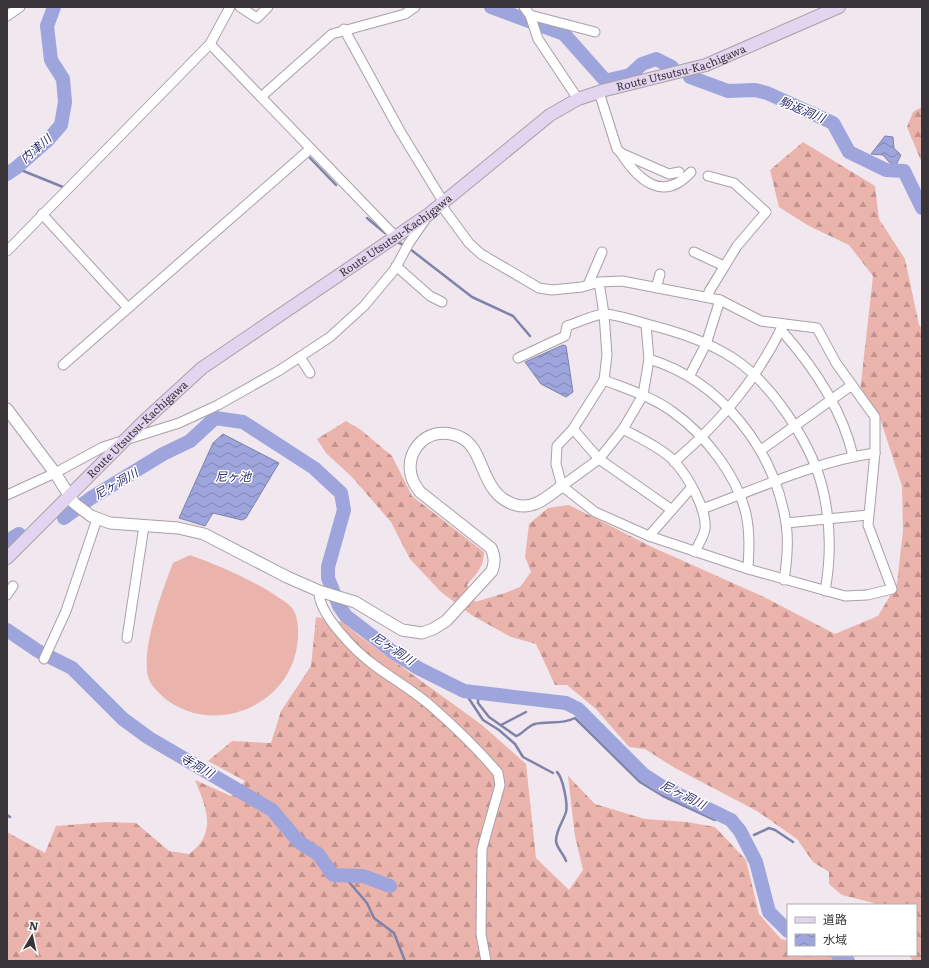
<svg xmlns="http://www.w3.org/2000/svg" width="929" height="968" font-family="Literata,'Noto Sans JP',serif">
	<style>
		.forest { fill: url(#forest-firs) }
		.garden { fill: #eab3ac }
		.water { fill: url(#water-waves); stroke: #7f82aa }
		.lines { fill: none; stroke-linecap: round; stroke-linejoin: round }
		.stream { stroke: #7f82aa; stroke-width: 2.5 }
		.river { stroke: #9ea4dc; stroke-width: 14 }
		.minor-casing { stroke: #a9a0a7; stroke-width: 11 }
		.tertiary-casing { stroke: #a9a0a7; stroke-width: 13 }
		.secondary-casing { stroke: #a9a0a7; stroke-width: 14 }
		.minor { stroke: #fff; stroke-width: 9 }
		.tertiary { stroke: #fff; stroke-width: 11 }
		.secondary { stroke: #e3d5f0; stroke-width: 12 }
		.labels { text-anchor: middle; stroke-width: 3; stroke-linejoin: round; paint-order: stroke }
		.street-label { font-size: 11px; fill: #383437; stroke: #fff }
		.water-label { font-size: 12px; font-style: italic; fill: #2e2d6f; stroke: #fff }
	</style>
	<defs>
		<pattern id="forest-firs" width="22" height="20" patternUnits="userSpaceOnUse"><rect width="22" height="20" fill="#eab3ac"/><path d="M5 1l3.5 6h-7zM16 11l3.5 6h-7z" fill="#bf928d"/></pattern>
		<pattern id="water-waves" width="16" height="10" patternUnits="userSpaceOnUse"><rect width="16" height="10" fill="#9ea4dc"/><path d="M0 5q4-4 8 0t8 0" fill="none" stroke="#8286b3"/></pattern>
	</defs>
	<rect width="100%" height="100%" fill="#f1e7ee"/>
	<g class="forest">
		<path d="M922,107V163L907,127L913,112Z"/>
		<path d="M803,142L875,186L879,219L905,259L919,325L922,329V961H913L909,955H916V905H875L874,903L842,895L829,884V872L813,862L797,839L757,811L675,768L645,749L629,747L596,709L567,685H555L536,644L511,637L473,616L441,592L410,559L391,522L352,477L326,453L317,439L346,421L361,430L392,456L412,496L484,552C484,567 476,574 467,585L475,602L502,594L520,587L531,572L525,557L529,524L548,508L569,505L652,547L764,597L835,634L878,616L897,584L903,531L902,486L879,415L860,392L873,276L849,245L809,226L779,207L770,170Z"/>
		<path d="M316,617L343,622L358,635L482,725L526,764L536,858L569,890L583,870L575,836L568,776L595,804L645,819L687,822L715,827L746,860L759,914L781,939L788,941V955H831L837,961H7V832L45,853L56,826L107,822L136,823L169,851L189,854C218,833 206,807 195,780L231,796L245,781L208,761L232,741L271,743L281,711L311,666Z"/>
	</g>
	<path class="garden" d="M190,555C220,566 248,578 275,595C280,599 287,602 292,608C299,617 299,634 297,646C288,708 210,738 162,696C154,688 148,682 147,671C144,641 162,591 173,563Z"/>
	<g class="water">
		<path d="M885,136L893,137L894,148L901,155L896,165L889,162L883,155L871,154Z"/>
		<path d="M563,345L566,346L573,392L566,397L541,384L525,362Z"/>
		<path d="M223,434L279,463L246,518L242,520L213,513L205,526L179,518L213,443Z"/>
	</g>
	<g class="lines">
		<g class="stream">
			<path d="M310,158L336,185"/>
			<path d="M16,168L63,187"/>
			<path d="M367,218L385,233"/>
			<path d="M399,243L404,245"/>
			<path d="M410,249L472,297L513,316L530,336"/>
			<path d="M464,691L483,720L499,730L515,744L523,757L553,773"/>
			<path d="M478,694V703L489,717L516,736C523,734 527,726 535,724C549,721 561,725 575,718L640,782L663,796L715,820"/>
			<path d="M501,725L526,712"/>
			<path d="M557,772C563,778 568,804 566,812C563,822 556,830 556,841C557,849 564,854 566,861"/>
			<path d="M7,815L10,817"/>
			<path d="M754,835L769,828L775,830L793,842"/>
			<path d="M343,875L367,903L374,918L394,933L405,961"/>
		</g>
		<g class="river">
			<path d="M491,7L564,34L604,79L609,80L630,75L642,64L656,59L672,67"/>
			<path d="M690,77L728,91L755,90L767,93L833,123L849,152L886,170L904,171L922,208"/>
			<path d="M7,174L16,168L48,140L61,125L65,102L63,79L51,60L47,26L54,7"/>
			<path d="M64,518L91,498L163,454L190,441L215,418L243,422L314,468L341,493L344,510L328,567V578L339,606L346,616L393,652L418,668L464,691L566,703L578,709L644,775L661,786L731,820L740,831L756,862L769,912L788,931"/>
			<path d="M7,541L19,534"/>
			<path d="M7,630L38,651L72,668L123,719L149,738L272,810L299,842L318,854L333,875L363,876L390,886"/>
			<path d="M838,955L848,961"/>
		</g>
		<g class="minor-casing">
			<g id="minor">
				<path d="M240,7L257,18L268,7"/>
				<path d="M524,7L530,15L538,39L578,99"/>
				<path d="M530,15L595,32"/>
				<path d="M7,16L20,7"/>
				<path d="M344,29L400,131L444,203"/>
				<path d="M210,44L395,236"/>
				<path d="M599,92L617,149L621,153L669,174L679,172"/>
				<path d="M261,97L332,34L405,14L415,7"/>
				<path d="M621,153C638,180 663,203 691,172"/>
				<path d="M441,205L469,243L481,254L539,288L552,290L582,287L599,282L622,281L720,300L761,321L817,328L836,363L875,417V453L868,525L892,589L867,595L845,596L748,569L649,536L595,512L562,486L556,464L557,446L573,429L604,380L607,355L604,314L599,282"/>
				<path d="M42,214L128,308"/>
				<path d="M7,251L210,44L230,7"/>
				<path d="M694,252L724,266"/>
				<path d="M396,266L430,296L442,302"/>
				<path d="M588,285L602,252"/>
				<path d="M656,288L660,274"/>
				<path d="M707,297L710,290L737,246L766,212L734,183L708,176"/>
				<path d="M781,330C813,366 842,408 853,456"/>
				<path d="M300,357L310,373"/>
				<path d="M518,358L565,336L567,326C577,323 595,314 605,314C616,314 645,324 658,327C684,334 710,343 733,358C773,384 815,448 824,495C831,527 831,558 825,591"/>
				<path d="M649,359C721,381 774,449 786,523C789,542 787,561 784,580"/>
				<path d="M63,365L310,149"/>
				<path d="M690,375L706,344L720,300"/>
				<path d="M604,380C627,389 653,397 673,412C705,435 737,475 746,514C750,532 749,551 748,569"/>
				<path d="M573,429L599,459L672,510"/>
				<path d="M623,429C639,438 662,448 675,462C688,477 707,509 705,529C704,536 698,545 695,552"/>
				<path d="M761,450L852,385"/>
				<path d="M674,462C721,421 756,381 783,325"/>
				<path d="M562,486L599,459L623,429L643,395L649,359L646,325"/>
				<path d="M7,495L55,473L103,447L179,423L218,405L280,370L330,337L364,306L395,269L409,243L427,217"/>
				<path d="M702,509C757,489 817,461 875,453"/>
				<path d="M786,523L868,515"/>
				<path d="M649,536L692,487"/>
				<path d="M319,591C318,614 356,652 374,665C393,679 414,691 431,706C455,727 478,749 498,773L500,785L482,849L481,934L486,961"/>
				<path d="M7,595L13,586"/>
				<path d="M127,638L144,526"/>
				<path d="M44,659L66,611L97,519"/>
			</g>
		</g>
		<g class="tertiary-casing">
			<path id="tertiary" d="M7,409L55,473L74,503L91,516L110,523L178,528L204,534L287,577L319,591L355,602L402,630L422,633L433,629L446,621L492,571C495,562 495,557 491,548L420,492C393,460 426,419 462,438C486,451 480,495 516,505C534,510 548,496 562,486"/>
		</g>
		<g class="secondary-casing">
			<g id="secondary">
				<path id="s1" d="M7,558L142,423L202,368L429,214L550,115L578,99L605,90L706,65L839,7"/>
			</g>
		</g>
		<use href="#minor" class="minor"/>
		<use href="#tertiary" class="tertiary"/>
		<use href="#secondary" class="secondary"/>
	</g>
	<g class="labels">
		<g class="street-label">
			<text dy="4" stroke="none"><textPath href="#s1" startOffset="843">Route Utsutsu-Kachigawa</textPath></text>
			<text dy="4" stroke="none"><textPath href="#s1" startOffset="507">Route Utsutsu-Kachigawa</textPath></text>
			<text dy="4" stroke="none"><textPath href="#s1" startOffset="183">Route Utsutsu-Kachigawa</textPath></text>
		</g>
		<g class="water-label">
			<text transform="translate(802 110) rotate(23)" y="4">駒返洞川</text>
			<text transform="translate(36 149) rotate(-41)" y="4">内津川</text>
			<text x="233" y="481">尼ヶ池</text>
			<text transform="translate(116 484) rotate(-30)" y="4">尼ヶ洞川</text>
			<text transform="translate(393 649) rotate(34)" y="4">尼ヶ洞川</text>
			<text transform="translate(197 766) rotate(30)" y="4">寺洞川</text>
			<text transform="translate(683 795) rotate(27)" y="4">尼ヶ洞川</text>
		</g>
	</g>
	<rect width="929" height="968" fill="none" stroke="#383437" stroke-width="16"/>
	<rect x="787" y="904" width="130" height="52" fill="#ffffff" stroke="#afaeaf"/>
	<rect x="795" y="917" width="20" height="6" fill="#e3d5f0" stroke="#afaeaf"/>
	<text x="823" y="924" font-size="12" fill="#383437">道路</text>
	<rect x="795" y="934" width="20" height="12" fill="url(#water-waves)" stroke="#afaeaf"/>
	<text x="823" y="944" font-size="12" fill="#383437">水域</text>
	<g transform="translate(32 936) rotate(9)" stroke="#ffffff" stroke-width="3" paint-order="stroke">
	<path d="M0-3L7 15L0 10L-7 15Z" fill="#383437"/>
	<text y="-6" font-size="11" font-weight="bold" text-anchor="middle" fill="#383437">N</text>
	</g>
</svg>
